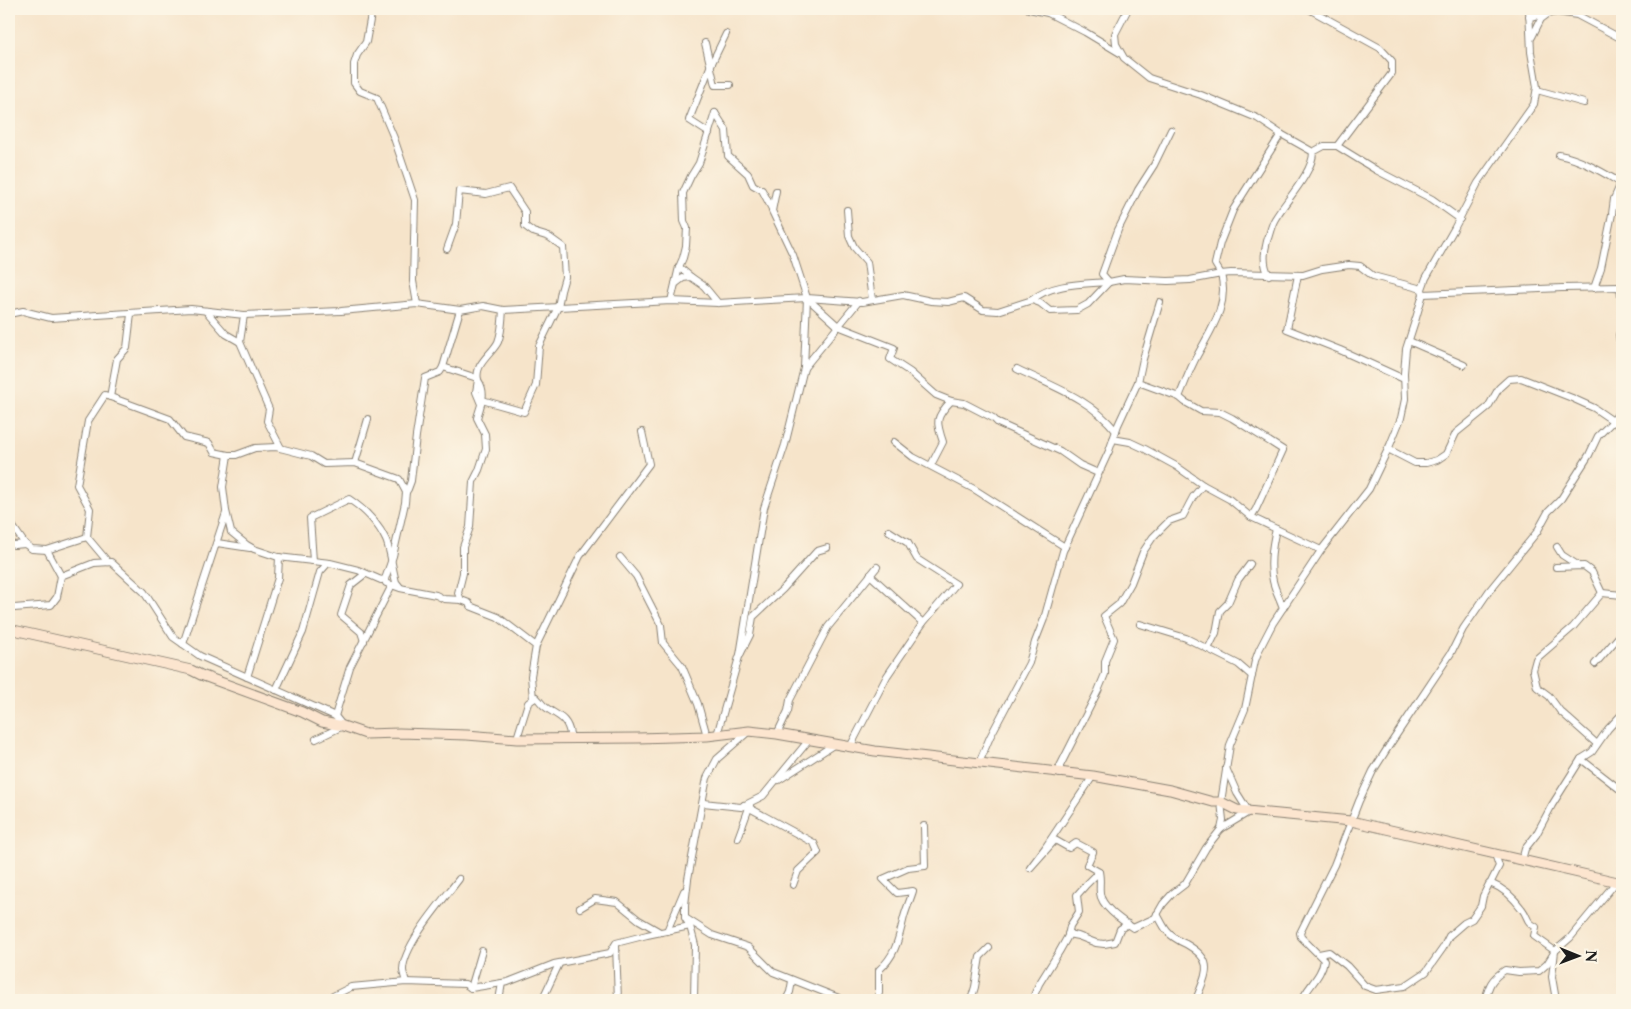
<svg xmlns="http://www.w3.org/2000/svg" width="1631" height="1009" font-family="'Libre Caslon Text',serif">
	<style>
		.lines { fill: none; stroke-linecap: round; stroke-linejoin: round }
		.street-casing { stroke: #898073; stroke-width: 8 }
		.secondary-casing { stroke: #898073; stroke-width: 11 }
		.street { stroke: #fff; stroke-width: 6 }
		.secondary { stroke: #fce5cf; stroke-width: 9 }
	</style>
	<rect width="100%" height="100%" fill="#fcf5e5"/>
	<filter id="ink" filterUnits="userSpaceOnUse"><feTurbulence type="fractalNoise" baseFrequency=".02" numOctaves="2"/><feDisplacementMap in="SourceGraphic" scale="10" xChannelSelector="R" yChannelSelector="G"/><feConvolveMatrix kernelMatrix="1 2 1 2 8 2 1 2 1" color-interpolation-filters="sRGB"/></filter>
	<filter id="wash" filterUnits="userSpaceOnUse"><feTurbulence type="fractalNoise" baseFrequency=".0096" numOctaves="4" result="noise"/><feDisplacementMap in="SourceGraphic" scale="20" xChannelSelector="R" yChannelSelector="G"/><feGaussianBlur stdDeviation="1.12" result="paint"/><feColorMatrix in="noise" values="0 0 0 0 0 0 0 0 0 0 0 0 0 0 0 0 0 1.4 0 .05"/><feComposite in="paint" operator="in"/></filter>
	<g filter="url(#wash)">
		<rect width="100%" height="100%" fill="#f6e4ca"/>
	</g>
	<g filter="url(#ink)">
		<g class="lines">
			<g class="street-casing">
				<g id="street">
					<path d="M372,9L366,42L357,55L354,64V83L360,91L377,98L394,138L415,200L413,281L417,304"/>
					<path d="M1029,9L1048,13"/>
					<path d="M1049,9L1048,13L1085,32L1120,53"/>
					<path d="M1128,9L1115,34L1116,44L1124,58L1149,78L1201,95L1257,118L1281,134L1313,152L1324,146H1337"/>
					<path d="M1309,9L1380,48L1392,61V73L1337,146L1376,170L1432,199L1460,219"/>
					<path d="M1529,17L1557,12L1577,15L1622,39"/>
					<path d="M1532,37L1541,19L1549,13"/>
					<path d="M705,43L715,85H730"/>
					<path d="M1537,90L1584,103"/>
					<path d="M715,113L726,130L728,156L748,174L753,185L762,190L772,209"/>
					<path d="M709,133L689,120L710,67L726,34"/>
					<path d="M1281,134L1233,210L1220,243L1215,264L1221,274L1231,273L1303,275L1322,269L1349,265L1360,266L1373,276L1422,289"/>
					<path d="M1559,155C1581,159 1602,172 1621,183L1622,180"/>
					<path d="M776,191L772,211L793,255L807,298L862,302L903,295L931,301L948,302L964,298L983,310L998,311L1032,300L1040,303L1050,311L1077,310L1088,304L1109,282L1124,279L1168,281L1190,280L1221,274C1229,305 1212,328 1198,354C1190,368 1185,383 1179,397L1138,382L1143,359L1160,302"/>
					<path d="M847,210L849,236L854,247L867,262L872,300"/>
					<path d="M447,249L456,224L459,191L486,194L509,188L525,212V226L533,232L549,237L563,247L565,277L561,291L558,307L539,346L536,385L524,412L482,400"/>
					<path d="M679,267L683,258L686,246L687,228L684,221L683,193L691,176L699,163L715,113"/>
					<path d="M1269,275C1263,265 1264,252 1267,241C1270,234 1271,225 1275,219C1286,200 1313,173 1313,152"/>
					<path d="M1298,275L1287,329L1340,350L1404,379"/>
					<path d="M1109,282L1102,274L1118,230L1138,190L1154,165L1171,130"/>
					<path d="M675,284L679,267L691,277"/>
					<path d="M1620,287L1622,307"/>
					<path d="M1594,288L1601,268L1612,214L1614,199L1621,183"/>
					<path d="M1423,294L1562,288L1622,287"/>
					<path d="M1032,300C1051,283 1085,284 1109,282"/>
					<path d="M671,301L675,284L683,278L691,277L704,286L718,303"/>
					<path d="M460,310L443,367L477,378"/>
					<path d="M206,311L226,334L240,342"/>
					<path d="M9,314L23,311L51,318L191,309L244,315L341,311L417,304L460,310L483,306L503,310L671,301L718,303L807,298L838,326L894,348L890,359L910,372L936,395L951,401L964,403L993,418L998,423L1060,451L1080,465L1098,473"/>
					<path d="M244,315L240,342L269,409L267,421L281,448"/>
					<path d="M1622,327L1619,335L1622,356"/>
					<path d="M1409,341L1464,365"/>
					<path d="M804,368L807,298"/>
					<path d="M1017,369C1054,387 1089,398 1116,431"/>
					<path d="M478,380C474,364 492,354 498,342C502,332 502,321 503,310"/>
					<path d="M110,397L117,359L127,348L131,314"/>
					<path d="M481,404L476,392L478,380C487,394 481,403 477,418L485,434L486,449L479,470L473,482L470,527L463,547V573L458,593L461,600L469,603L470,606L498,617L536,646L531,676L533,699"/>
					<path d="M1113,439L1130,442L1145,449L1176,466L1203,485"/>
					<path d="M894,442L913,457L974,489L1065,547"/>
					<path d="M1388,449L1415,463H1426L1437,460L1446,454L1456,433L1488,407L1499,388L1509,379L1521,378L1572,398L1594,408L1613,421L1622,408"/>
					<path d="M355,463L368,419"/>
					<path d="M931,465L943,442C936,421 935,418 951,401"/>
					<path d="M406,492L408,489L411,481L416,436L425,378L440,372L443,367"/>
					<path d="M1251,517L1321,550"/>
					<path d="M9,521L25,544L32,549L47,550"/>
					<path d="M1276,529C1272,546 1269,564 1273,581C1275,590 1280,599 1283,608"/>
					<path d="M9,543L14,545L25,544"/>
					<path d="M217,543L250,548"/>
					<path d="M1557,547L1562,555L1576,564"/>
					<path d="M620,557L636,576L661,625L663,643L682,666L698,704L707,736"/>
					<path d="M313,561L310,518L349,499C364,509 378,523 386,540C390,549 393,571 396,582L400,587"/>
					<path d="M108,562L87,537L90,509L77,485L88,421L105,395L170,419L184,437L209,443L214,452L228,455"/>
					<path d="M1556,567L1584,566L1592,572L1602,593"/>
					<path d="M870,575L923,623"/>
					<path d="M61,576L47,550L87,537"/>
					<path d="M385,579L381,580L358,570L330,563L278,557L254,549L247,545L231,532L226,511L223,487L228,455H236L255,448L276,447L311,456L324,464L355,463L399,479L406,492L405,503L393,556L385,579L386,583L400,588L436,595L444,599L461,600"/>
					<path d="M9,606L14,608L51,605L57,597L61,576L94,563L111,562L144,592L173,637L200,656L335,716L343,726L316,739"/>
					<path d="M1140,624L1186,638L1238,664L1252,676"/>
					<path d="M364,641L361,632L341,615L351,585L365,574"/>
					<path d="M183,644L226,513"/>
					<path d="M536,646L580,556L649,464L642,432"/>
					<path d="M1208,649L1216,633L1220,611L1228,603L1238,580L1250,564"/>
					<path d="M740,655L764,508L785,445L804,368L859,301"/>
					<path d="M1595,664L1622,633"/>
					<path d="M247,677L278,578L279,557"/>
					<path d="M276,690L303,632L320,572L328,563"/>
					<path d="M335,716L350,667L392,585"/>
					<path d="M777,734L788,711L790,700L828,627L877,567"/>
					<path d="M518,735L528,703L536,697C539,700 541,703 544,706C556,716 567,716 570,734"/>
					<path d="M717,735L739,657L750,635L753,617L783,589L817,551L827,548"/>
					<path d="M1597,744L1560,711L1549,696L1537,687L1533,670L1536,659L1573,627L1602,593L1622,595"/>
					<path d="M850,747L887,676L923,623L956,584L917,559L908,543L889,531"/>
					<path d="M1581,759L1622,791"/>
					<path d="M979,763L990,737L1029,663L1035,642L1044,619L1063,551L1109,451L1118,425L1138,382"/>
					<path d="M1060,774V766L1098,691L1105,674V661L1114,639L1104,616L1119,604L1131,583L1143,552L1153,537L1169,521L1183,516L1193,497L1203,485L1229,499L1251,517L1256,509L1283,450L1232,418L1220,412L1201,411L1185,402L1179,397"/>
					<path d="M1093,776L1045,848L1030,868L1055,840L1069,848L1076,843L1093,852L1087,865L1099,872C1101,880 1099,886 1100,893C1101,907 1123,921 1133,928L1155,918L1163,904L1172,894L1185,884L1206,848L1221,829L1249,812L1237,793L1226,768"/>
					<path d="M779,780L835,744"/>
					<path d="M703,803L741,807L763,796L809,740"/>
					<path d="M744,805L814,843L818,852L798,871L793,885"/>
					<path d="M1221,829L1223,820L1221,802L1230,745L1245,709L1255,661L1259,650L1273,623L1322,549L1369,489L1390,445L1401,418L1405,399L1404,373L1406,349L1416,318L1423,294L1422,289L1426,278L1454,229L1478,183L1534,104L1537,87L1531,52L1529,9"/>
					<path d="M738,838L750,805"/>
					<path d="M1495,854L1499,866L1491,882L1492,884C1505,889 1514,898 1522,909C1529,918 1525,921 1536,927L1534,936L1555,951L1552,977L1556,1000"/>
					<path d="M1522,860L1525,849L1536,835L1552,805L1581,759L1592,752L1608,729L1622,714"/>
					<path d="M580,908L595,899L617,902L639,920L660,932"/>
					<path d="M1157,914C1160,919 1163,926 1167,931C1172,937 1179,941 1186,944C1216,961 1206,973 1196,1000"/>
					<path d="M687,919L712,935L748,947L773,972L844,1000"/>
					<path d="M667,931L684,891"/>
					<path d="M1068,934L1078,936L1096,943L1104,944L1115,942L1120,929L1128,924"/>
					<path d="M616,945L618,1000"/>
					<path d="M1319,954L1329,952L1347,966L1365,986L1376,990L1405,986L1426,972L1443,948L1449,936L1464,923L1472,919L1481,906L1483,896L1489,884H1492"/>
					<path d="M406,982C405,978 403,973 403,970C403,945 444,899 459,879"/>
					<path d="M471,988L482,951"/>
					<path d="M325,1000L351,987L406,982L465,984L471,988L508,982L554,964L610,953L616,943L647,935L690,926"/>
					<path d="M499,1000L502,983"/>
					<path d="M542,1000L559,964"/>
					<path d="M694,1000L695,945L690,926L685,918V905L688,879L704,793L707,778L717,759L748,732"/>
					<path d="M786,1000L790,992L792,981"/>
					<path d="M876,1000L879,993V970C895,956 898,941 903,921C905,911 910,901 913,891L897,893L883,879L908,868L925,866L924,826"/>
					<path d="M971,1000L975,987L980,957L989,948"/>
					<path d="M1032,1000L1039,984L1059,952L1068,936L1070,926L1079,912L1077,895L1085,886L1099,872"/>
					<path d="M1302,1000C1308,986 1322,976 1324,960L1301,937L1300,933L1334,865L1359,801L1373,771L1387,749L1451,653L1463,629L1489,591L1537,532L1548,512L1561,499L1589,455L1598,436L1613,421L1622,429"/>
					<path d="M1485,1000C1489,985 1491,979 1505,970L1519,972L1539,971L1547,964L1555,951L1570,938L1617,881"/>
				</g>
			</g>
			<g class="secondary-casing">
				<path id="secondary" d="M9,629L191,670L201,675L302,712L322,722L343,726L366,734L399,733L467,735L517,739L638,738L707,736L749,731L777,734L875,751L1093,776L1170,790L1213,802H1221L1237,810L1351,821L1622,883"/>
			</g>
			<use href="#street" class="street"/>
			<use href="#secondary" class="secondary"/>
		</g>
	</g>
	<rect width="1631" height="1009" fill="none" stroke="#fcf5e5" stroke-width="30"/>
	<g transform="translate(1578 956) rotate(91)" stroke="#fcf5e5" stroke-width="4" paint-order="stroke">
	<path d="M0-4L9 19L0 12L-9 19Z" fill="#1c1c1c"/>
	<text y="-8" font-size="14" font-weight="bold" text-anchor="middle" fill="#1c1c1c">N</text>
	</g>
</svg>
